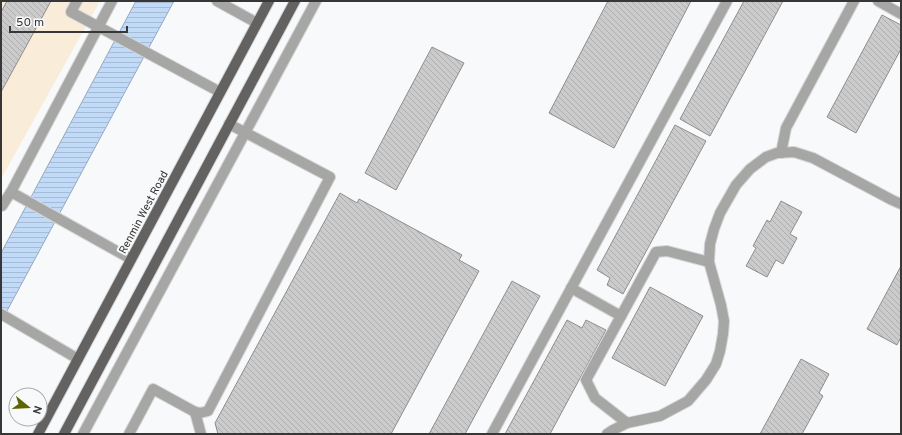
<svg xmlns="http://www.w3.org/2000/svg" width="902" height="435" font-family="Overpass,sans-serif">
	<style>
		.commercial { fill: #f9edd9 }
		.water { fill: url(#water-rules); stroke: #97a9be }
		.building { fill: url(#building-back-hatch); stroke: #8f8e8f }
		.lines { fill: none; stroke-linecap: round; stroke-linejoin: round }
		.minor-casing { stroke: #d5d6d7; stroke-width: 12 }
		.major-casing { stroke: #d5d6d7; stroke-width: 12 }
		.minor { stroke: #a6a6a5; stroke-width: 10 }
		.major { stroke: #636261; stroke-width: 10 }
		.labels { text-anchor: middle; stroke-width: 4; stroke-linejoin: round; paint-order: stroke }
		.street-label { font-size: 11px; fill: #373737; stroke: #f8f9fa }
	</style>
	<defs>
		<pattern id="water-rules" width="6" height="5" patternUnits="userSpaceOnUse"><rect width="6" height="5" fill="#c0daf8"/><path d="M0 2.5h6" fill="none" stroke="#a6bcd5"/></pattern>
		<pattern id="building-back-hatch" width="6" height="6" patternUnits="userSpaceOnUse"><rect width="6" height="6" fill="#cccbcc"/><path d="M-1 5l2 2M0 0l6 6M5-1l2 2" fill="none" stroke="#b0afb0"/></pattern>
	</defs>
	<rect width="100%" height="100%" fill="#f8f9fa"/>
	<path class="commercial" d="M1,1H100L1,179Z"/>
	<path class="water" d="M136,1H174L1,322V253Z"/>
	<g class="building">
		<path d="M7,1H51L1,92V12Z"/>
		<path d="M608,1H691L614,148L549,113Z"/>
		<path d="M744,1H783L710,136L680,119Z"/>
		<path d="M882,15L901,25V49L856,133L827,117Z"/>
		<path d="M432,47L464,63L396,190L365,173Z"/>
		<path d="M675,125L706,141L623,294L607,285L610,278L597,270Z"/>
		<path d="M340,193L357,203L359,199L462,255L459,260L479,271L391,434H218L215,423Z"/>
		<path d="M781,201L802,212L790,234L797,238L783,264L776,260L767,277L746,266L756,248L753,246L767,220L770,222Z"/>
		<path d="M901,266V337L897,345L867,329Z"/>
		<path d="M512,281L540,296L465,434H429Z"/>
		<path d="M650,287L703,316L665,386L612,358Z"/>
		<path d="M567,320L582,328L586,320L606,330L550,434H505Z"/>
		<path d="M801,359L829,374L819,393L823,396L802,434H760Z"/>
	</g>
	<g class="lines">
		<g class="minor-casing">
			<g id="minor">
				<path d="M77,1L71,12L220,92"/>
				<path d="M217,1L257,23"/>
				<path d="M878,1L901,14"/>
				<path d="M781,153L786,128L854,1"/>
				<path d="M11,192L131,259"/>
				<path d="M1,206H2L11,192L112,1"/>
				<path d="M571,288L621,316"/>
				<path d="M1,314L78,359"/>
				<path d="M195,412L201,434"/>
				<path d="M627,423L595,398L586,380L656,252L667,251L709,262"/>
				<path d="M83,434L316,1"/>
				<path d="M129,434L153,389L195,412L200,413L208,411L330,177L229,124"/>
				<path d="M492,434L727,1"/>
				<path d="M607,434L613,430L627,423L660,416L688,401L706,380L716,364L720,351L723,334L724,321L721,305L709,262L710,244L714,229L720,213L736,185L750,169L766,157L777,153L794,152L813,158L892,200L901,204"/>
			</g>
		</g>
		<g class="major-casing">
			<g id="major">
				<path d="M38,434L269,1"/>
				<path d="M64,434L295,1"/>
			</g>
		</g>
		<use href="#minor" class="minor"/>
		<use href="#major" class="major"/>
	</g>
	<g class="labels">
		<g class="street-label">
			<text transform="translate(143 212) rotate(-62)" y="4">Renmin West Road</text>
		</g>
	</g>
	<rect width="902" height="435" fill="none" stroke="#373737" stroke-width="4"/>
	<g transform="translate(28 407) rotate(108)"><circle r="19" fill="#f8f9fa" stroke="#ababac"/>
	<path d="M0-3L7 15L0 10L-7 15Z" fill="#5d6402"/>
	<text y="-6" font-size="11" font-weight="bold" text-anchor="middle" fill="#373737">N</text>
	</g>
	<path d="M10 26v6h117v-6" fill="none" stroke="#373737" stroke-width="2"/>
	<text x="16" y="26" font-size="12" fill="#373737" stroke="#f8f9fa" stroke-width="3" paint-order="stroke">50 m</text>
</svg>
